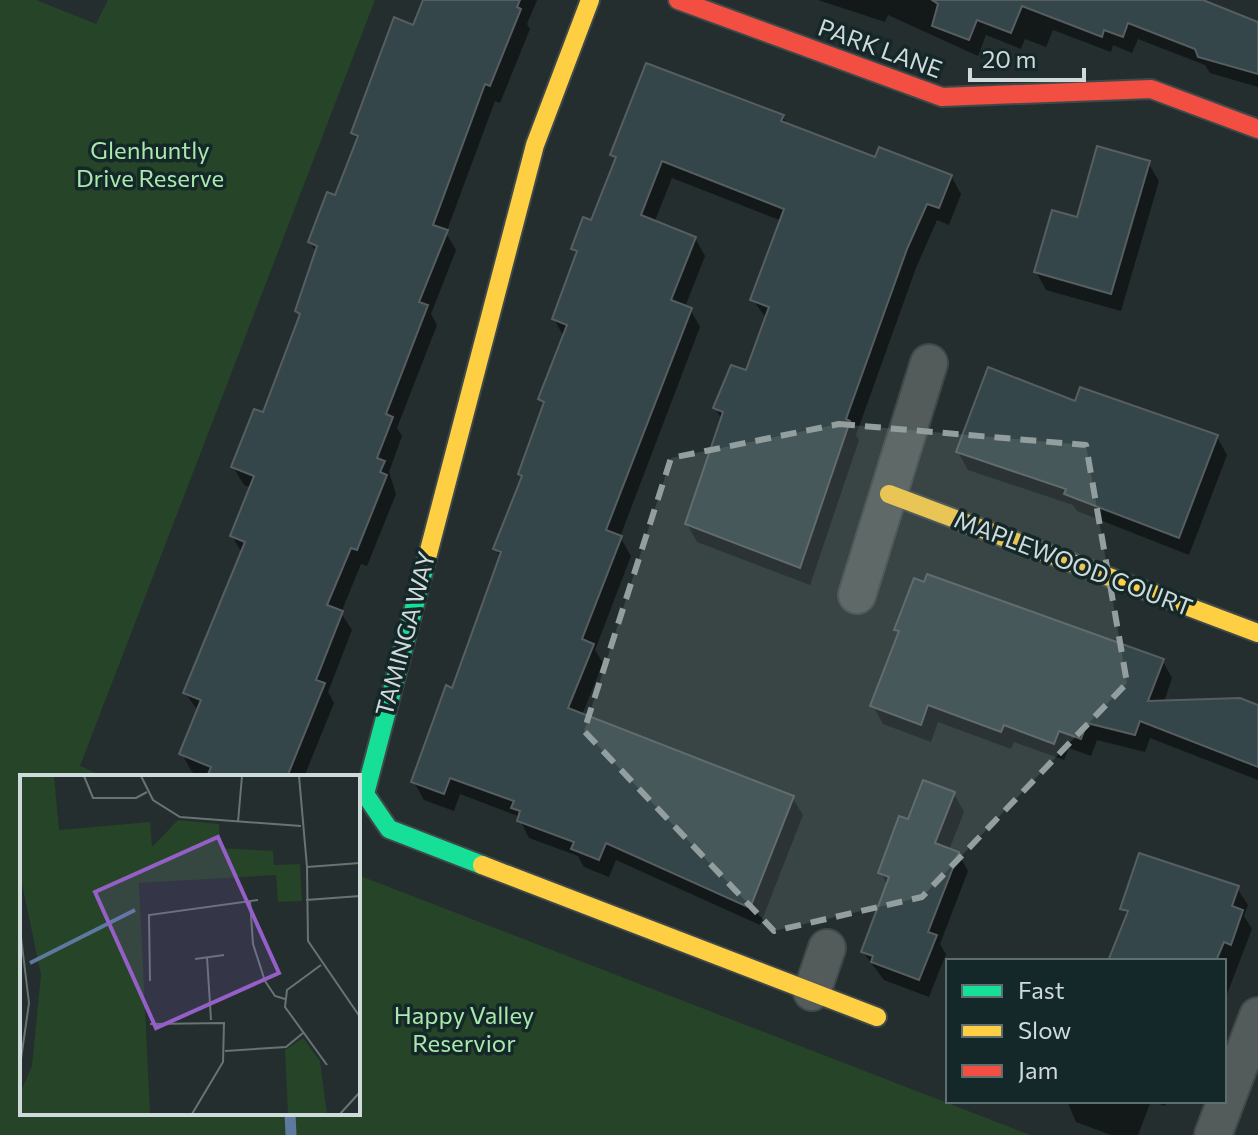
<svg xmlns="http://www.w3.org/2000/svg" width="1258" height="1135" font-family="Commissioner,sans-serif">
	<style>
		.green { fill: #254428 }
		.shadow { fill: #0007 }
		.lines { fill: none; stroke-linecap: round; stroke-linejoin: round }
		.stream { stroke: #5e799f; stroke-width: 11 }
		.building { fill: #35464a; stroke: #575e61; stroke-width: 2 }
		.street-casing { stroke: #40494a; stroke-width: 40 }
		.fast-casing { stroke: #40494a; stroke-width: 22 }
		.slow-casing { stroke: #40494a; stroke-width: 22 }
		.jam-casing { stroke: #40494a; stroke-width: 22 }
		.street { stroke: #535c5a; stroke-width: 36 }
		.fast { stroke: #16e098; stroke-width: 18 }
		.slow { stroke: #ffcf43; stroke-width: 18 }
		.jam { stroke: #f24e42; stroke-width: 18 }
		.marked { fill: #939e9f; fill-opacity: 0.2; stroke: #939e9f; stroke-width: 6; stroke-dasharray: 16 10; stroke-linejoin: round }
		.labels { text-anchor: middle; stroke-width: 7; stroke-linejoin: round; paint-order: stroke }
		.street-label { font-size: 24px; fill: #cfdadb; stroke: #152829 }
		.park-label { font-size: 24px; fill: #abe8ac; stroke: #152829 }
		.inset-river { fill: none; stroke: #5e799f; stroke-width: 4 }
		.inset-road { fill: none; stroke: #687374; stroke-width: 2 }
		.view { fill: #9460c7; fill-opacity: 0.15; stroke: #9460c7; stroke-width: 4 }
		.inset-edge { fill: none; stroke: #cfdadb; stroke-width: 4 }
	</style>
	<rect width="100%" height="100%" fill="#242e2f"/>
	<path class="green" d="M0,0H36L96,24L108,0H375L80,766L105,777H22V1113H358V875L1030,1135H0Z"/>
	<g class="shadow">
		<path d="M425,0H537L527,24L530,29L500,103L495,101L446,233L456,250L431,314L437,325L397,428L402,436L389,472L396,494L367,566L361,564L341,613L352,630L328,692L334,703L304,777H204L192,772L182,754L199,712L185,693L242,553L232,536L252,488L244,485L233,467L264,415L301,318L297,311L317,253L310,242L336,197L358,141L353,133L414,27Z"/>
		<path d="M818,0H1198L1258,24V87L1210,73L1205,65L1138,39L1132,53L1113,45L1111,52L1053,30L1046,47L1025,39L1021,49L986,35L978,56L888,15L885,22Z"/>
		<path d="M782,116L788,125L876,159L951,176L961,194L949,225L937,220L916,268L856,435L859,440L810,585L697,542L687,524L723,421L715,408L747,373L767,319L752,299L782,221L672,178L654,223L695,238L705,256L685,307L690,309L700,327L620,537L631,556L595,650L603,663L582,715L792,797L803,815L760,925L616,860L609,877L584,867L578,856L529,838L518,816L460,794L454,811L424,800L414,782L454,690L501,558L495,549L523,480L520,474L544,407L540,399L564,337L554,319L577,256L573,249L592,222L617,161L613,154Z"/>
		<path d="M1148,163L1159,181L1121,311L1046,290L1036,272L1078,220Z"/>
		<path d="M1077,403L1217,437L1227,455L1189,555L1077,511L1073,505L968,470L958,452Z"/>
		<path d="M896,629L1162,660L1172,678L1164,702L1258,708V780L1150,738L1145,752L1097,740L1091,756L1069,748L1064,760L1014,742L1011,749L938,722L931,742L883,724L873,706L899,635Z"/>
		<path d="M954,794L964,812L949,850L958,853L968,871L940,944L946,954L929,997L884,980L863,952L888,886L880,872L909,821Z"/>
		<path d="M1237,888L1248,905L1244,916L1252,929L1224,1002V961H1110L1128,917L1123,908Z"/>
		<path d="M1067,1101H1151L1138,1135H1111L1076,1122Z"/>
		<path d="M1151,1101H1167L1165,1106Z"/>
	</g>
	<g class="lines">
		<path class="stream" d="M290,1113L291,1135"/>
	</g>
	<g class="building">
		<path d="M423,0H520L517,7L521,9L490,86L485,84L433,225L448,230L419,302L428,305L386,414L393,417L377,458L385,461L380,472L387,475L357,550L351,548L327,605L343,611L316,680L325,683L287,777H207L211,767L179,754L201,700L183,693L245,542L230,536L254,476L231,467L254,409L263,412L300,314L295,311L317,246L308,242L327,192L335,195L358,136L351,133L394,17L413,25Z"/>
		<path d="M932,0H1203L1258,22V74L1198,57L1195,49L1128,23L1123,37L1104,30L1102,37L1022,6L1011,33L977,20L969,40L932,26L938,4Z"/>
		<path d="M646,63L784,115L781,121L875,157L879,147L952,175L939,208L927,204L907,249L846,419L850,421L800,568L685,524L723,412L713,408L731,365L746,370L769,307L750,300L784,209L662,161L641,215L696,237L671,300L692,308L606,530L622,536L582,639L594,644L568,708L794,796L750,908L606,843L599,860L571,849L574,842L517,821L520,811L511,808L514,801L450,778L444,794L411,782L446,685L452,688L501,552L493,549L522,476L518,474L544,402L538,399L567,325L552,319L577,251L571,249L583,217L591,220L616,157L610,155Z"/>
		<path d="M1097,146L1150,161L1111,294L1034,272L1052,210L1077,217Z"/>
		<path d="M988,367L1075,401L1080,387L1218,435L1179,538L1064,494L1066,489L956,452Z"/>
		<path d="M927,574L1164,659L1148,701L1240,698L1258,705V767L1140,721L1135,735L1087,723L1081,739L1059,731L1054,744L1004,725L1001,732L928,705L921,725L870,706L899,631L894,630L914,578L924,582Z"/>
		<path d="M923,780L955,792L935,843L959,852L928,932L937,935L919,980L871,962L873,956L861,952L889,877L878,873L899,816L908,819Z"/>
		<path d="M1139,853L1239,886L1232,906L1243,910L1231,945L1224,942L1216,961H1108L1128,911L1120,909Z"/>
	</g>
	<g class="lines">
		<g class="street-casing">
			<g id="street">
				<path d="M857,595L929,363"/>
				<path d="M812,992L827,948"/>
				<path d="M1213,1135L1258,1016"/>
			</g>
		</g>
		<g class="fast-casing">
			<path id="fast" d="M427,558L365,794L389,829L482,865"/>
		</g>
		<g class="slow-casing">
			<g id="slow">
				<path d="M889,494L1258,633"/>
				<path d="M427,558L535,145L590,0"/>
				<path d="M482,865L877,1017"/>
			</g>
		</g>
		<g class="jam-casing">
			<path id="jam" d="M678,0L942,97L1151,89L1258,129"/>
		</g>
		<use href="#street" class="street"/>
		<use href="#fast" class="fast"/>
		<use href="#slow" class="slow"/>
		<use href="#jam" class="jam"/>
	</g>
	<path class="marked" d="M839,424L1086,445L1127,683L922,897L774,931L584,731L671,458Z"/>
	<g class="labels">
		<g class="street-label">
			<text transform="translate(880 49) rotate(20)" y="8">PARK LANE</text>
			<text transform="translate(1073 564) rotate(21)" y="8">MAPLEWOOD COURT</text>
			<text transform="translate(406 634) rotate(-75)" y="8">TAMINGA WAY</text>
		</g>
		<g class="park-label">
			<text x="150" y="159">Glenhuntly<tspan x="150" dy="28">Drive Reserve</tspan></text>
			<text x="464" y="1024">Happy Valley<tspan x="464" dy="28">Reservior</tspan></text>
		</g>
	</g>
	<g transform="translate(20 775)">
		<rect width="340" height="340" fill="#242e2f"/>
		<path d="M0,1H34L39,55L130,47L132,72L158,45L199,49L200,73L253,76L254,90L280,89L282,126L258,127L256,100L119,108L130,339H0V318L12,291L21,200L0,99ZM283,263L300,286L307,339H259L268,338L265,275Z" fill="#254428"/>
		<path class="inset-river" d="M10,188L115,135"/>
		<path class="inset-road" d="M64,1L73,23H116L127,17M121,1L133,25L160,42L281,51M279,1L287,92M218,47L222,1M287,92L288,166L340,242M287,92L340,88M286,125L340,121M230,126L233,169L245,206L255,221L265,224M0,154L9,228L0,291M187,182L191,245M175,184L204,180M301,190L267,215L265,232L307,290M130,206L129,140L238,125M130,249L204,248L203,287L172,339M205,276L266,272L283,258M320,339L340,317"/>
		<path class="view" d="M198,62L259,198L136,253L75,117Z"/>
		<rect width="340" height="340" class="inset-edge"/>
	</g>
	<rect x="946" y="959" width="280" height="144" fill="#152829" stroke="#5f6f70" stroke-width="2"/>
	<rect x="962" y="985" width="40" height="12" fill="#16e098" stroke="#5f6f70" stroke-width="2"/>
	<text x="1018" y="999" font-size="24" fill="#cfdadb">Fast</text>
	<rect x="962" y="1025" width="40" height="12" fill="#ffcf43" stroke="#5f6f70" stroke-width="2"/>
	<text x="1018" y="1039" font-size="24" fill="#cfdadb">Slow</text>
	<rect x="962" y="1065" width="40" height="12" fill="#f24e42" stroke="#5f6f70" stroke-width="2"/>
	<text x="1018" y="1079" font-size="24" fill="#cfdadb">Jam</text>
	<path d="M970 68v12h114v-12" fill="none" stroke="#cfdadb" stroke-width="4"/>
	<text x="982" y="68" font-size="24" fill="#cfdadb" stroke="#152829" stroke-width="6" paint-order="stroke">20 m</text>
</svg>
